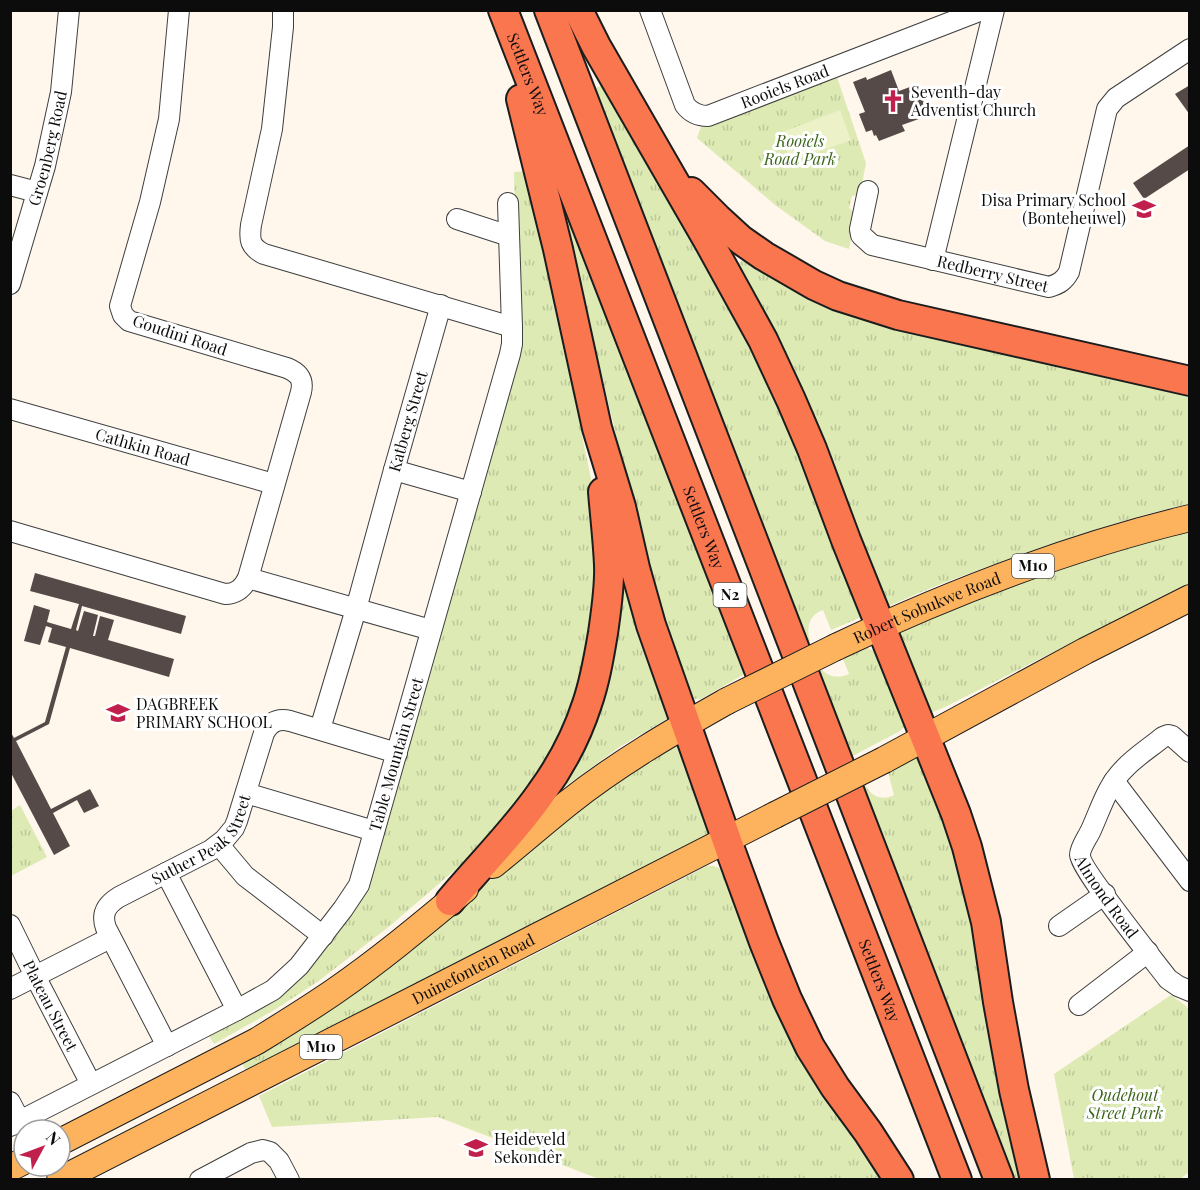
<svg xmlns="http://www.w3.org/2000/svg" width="1200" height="1190" font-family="'Playfair Display',serif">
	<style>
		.grass { fill: url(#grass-tufts) }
		.pitch { fill: #ecf1c7 }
		.building { fill: #554a48 }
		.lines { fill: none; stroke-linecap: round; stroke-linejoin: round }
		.minor-casing { stroke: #3f3f3f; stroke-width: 22 }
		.major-casing { stroke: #1d1d1d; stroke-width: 28 }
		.highway-casing { stroke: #1d1d1d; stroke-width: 32 }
		.minor { stroke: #fff; stroke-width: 20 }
		.major { stroke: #fdb25d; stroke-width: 26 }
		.highway { stroke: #f9764f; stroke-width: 28 }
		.major-bridge-casing { stroke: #1d1d1d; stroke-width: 28; stroke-linecap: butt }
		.major-bridge { stroke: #fdb25d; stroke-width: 26 }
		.labels { text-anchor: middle; stroke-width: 6; stroke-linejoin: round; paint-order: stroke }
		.shield { fill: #fff; stroke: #555; stroke-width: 1.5 }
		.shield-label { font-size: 15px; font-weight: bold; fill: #0c0c0c }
		.street-label { font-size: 16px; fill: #0c0c0c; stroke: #fff }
		.poi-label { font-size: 16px; fill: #0c0c0c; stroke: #fff; text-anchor: start }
		.park-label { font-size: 16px; font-style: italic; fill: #3c661b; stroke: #fff }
	</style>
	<defs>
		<pattern id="grass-tufts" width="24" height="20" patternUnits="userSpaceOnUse" patternTransform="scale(1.5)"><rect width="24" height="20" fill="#ddeab4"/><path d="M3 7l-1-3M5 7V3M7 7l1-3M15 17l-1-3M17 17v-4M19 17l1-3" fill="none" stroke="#bcc89a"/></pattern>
	</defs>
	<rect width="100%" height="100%" fill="#fff7ec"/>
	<g class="grass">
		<path d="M836,74L866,163L860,194L852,196L849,208L856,214L849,249L825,241L775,205L697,138L702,124Z"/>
		<path d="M607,83L758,347L864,616L831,630L823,610C809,615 806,627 810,641L806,643L592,90Z"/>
		<path d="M528,171L592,484L600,593L574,711L533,790L470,857L391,925L320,980L276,1009L214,1044L206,1031L264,1002L342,921L518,353L514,172Z"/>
		<path d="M573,217L748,672L701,699H695L688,694L653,589L564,218Z"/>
		<path d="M745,258L1189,391V504C1131,517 1074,536 1018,556C974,571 931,587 889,606L885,603L737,265Z"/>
		<path d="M1189,527V588L1063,647L943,708L930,713L896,630L980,593Z"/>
		<path d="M618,553L670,717L618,748L555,794Z"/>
		<path d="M861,647L868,648L879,654L905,723L904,727L900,731L849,758L814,666L818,665C825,676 837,680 849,674L841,654Z"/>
		<path d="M675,745L679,747L709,831L707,836L683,851L680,848L246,1071L240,1060L449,916L561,819L586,800Z"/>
		<path d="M923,754L956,838L1022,1179H1015L862,786L865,784C871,797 882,801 894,795L888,772Z"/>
		<path d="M20,805L47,857L11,876V811Z"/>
		<path d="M707,866H714L723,870L889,1179H599L438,1117L272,1127L259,1096Z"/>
		<path d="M1171,995L1186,1006L1189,1010V1172L1180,1179H1074L1054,1074Z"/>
	</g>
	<path class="pitch" d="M840,110L851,140L791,162L780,133Z"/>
	<g class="building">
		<path d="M891,70L899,91L918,84L930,115L902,125L905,131L879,141L876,135L874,136L872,130L866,132L859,114L865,112L853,82L866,77L867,80Z"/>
		<path d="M1190,85V115L1175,94Z"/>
		<path d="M1190,145V169L1144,199L1133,183Z"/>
		<path d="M35,573L186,616L181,634L82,606L76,630L78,631L84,611L98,615L93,636H95L100,616L114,620L108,640L174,659L169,677L70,648L49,724L16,741L51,809L90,789L99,806L84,813L77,800L53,813L70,846L54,855L10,771V731L14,738L45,722L66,647L48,642L52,628L46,626L40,645L24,641L34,605L50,610L47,622L71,629L79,604L30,591Z"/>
	</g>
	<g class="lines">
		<g class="minor-casing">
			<g id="minor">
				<path d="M283,10V27L272,129L251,225C249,240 250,247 264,254L512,327"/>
				<path id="s1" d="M650,10L685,105C691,113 698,116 708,116L982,10"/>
				<path d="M10,185L37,192"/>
				<path id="s2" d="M868,191L860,229L861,235L872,245L1049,287C1059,284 1064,281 1069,272L1107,109L1116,98L1190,49"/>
				<path d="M457,219L509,236"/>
				<path d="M933,260L994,10"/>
				<path id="s3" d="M10,284L45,166L61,92L69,10"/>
				<path id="s4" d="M10,409L274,484"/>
				<path d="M394,470L471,492"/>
				<path d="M10,531L225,594C237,594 243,588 248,578L301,392C304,379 299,373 287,368L129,321L123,315L120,306L150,202L169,119L179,10"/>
				<path d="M248,578L431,630"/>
				<path id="s5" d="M320,729L356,609L394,470L441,305"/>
				<path id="s6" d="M1190,752L1172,736L1168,735L1163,737C1151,747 1135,757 1124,769C1107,786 1101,808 1091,830C1088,837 1080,847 1080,855C1080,868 1155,962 1168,979L1178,986L1190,991"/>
				<path d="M1114,781L1190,881"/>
				<path d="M246,793L374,831"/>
				<path d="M219,845L245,876L323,936"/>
				<path d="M166,873L237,1010"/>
				<path id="s7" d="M10,925L35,976L91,1084"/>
				<path d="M1059,926L1105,894"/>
				<path d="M10,989L110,938"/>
				<path d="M1079,1005L1148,952"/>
				<path id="s8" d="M167,1046L106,928C101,914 106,905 119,897L211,850L224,840L234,828L237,821L264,733C270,722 278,718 290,721L397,753"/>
				<path d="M10,1102L20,1121"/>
				<path id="s9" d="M10,1126L237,1010L273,990L299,966L343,909L359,885L510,354L512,344V327L508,203"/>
				<path d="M200,1180L251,1153L263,1150L270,1152L279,1161L289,1180"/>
			</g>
		</g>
		<g class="major-casing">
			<g id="major">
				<path id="s10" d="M836,647C948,594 1069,547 1190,518"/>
				<path d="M884,760L1085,651L1190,598"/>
				<path d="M493,865C518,845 543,823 568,803C617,764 672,732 727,701"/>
				<path d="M60,1142L257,1041C283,1025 309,1009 335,991C380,960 423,924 465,889"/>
				<path d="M10,1168L24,1161"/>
				<path id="s11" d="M60,1180C299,1059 536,936 775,815"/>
			</g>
		</g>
		<g class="highway-casing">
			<g id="highway">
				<path id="s12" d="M503,10L957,1180"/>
				<path d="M549,10L999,1180"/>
				<path d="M578,10L596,46L709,242L763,340L791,400L812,449L846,540L956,814L967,847L986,922L998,1002L1014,1090L1035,1180"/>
				<path d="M521,99L558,249L597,428L621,507L635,568L651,625L731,852L764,942L787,999L810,1047L835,1087L868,1132L899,1180"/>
				<path d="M691,192L717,218L741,240L764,256L814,285L838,296L898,315L1190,381"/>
				<path d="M450,901C480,865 514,832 541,793C560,767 577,735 587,704C595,681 599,657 603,633C606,611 610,587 609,565C608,541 605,516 603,492"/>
			</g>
		</g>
		<use href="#minor" class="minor"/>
		<use href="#major" class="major"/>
		<use href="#highway" class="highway"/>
		<g class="major-bridge-casing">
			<g id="major-bridge">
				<path d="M727,701L836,647"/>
				<path d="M775,815L884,760"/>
			</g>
		</g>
		<use href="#major-bridge" class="major-bridge"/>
	</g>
	<defs>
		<g id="church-bare" transform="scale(1.8)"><path d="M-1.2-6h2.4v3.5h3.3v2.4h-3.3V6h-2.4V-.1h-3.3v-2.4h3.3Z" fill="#c1204d" stroke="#fff" stroke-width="2.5" paint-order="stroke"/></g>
		<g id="school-bare" transform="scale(1.8)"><path d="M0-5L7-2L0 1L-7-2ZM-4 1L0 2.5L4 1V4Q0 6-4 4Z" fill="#c1204d" stroke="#fff" stroke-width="2.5" paint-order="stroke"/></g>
	</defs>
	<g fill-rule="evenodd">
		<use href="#church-bare" x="893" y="101"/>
		<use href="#school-bare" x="1144" y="209"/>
		<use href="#school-bare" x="118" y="713"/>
		<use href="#school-bare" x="476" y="1148"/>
	</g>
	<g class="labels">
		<g class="shield">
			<rect x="1012" y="554" width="42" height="24" rx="4.5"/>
			<rect x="713.5" y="583" width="33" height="24" rx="4.5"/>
			<rect x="300" y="1035" width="42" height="24" rx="4.5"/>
		</g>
		<g class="shield-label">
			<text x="1033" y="571">M10</text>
			<text x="730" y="600">N2</text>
			<text x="321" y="1052">M10</text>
		</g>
		<g class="street-label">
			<text dy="6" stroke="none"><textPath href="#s12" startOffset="69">Settlers Way</textPath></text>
			<text dy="6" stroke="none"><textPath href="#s1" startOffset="210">Rooiels Road</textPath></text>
			<text dy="6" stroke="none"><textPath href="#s3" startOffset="141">Groenberg Road</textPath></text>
			<text dy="6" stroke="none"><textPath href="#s2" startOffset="184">Redberry Street</textPath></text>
			<text transform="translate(180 335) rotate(18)" y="6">Goudini Road</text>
			<text dy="6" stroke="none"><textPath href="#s5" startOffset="320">Katberg Street</textPath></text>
			<text dy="6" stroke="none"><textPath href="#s4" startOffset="138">Cathkin Road</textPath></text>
			<text dy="6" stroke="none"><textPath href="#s12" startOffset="555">Settlers Way</textPath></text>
			<text dy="6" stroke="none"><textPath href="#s10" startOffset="99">Robert Sobukwe Road</textPath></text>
			<text dy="6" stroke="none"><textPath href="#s9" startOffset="568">Table Mountain Street</textPath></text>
			<text dy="6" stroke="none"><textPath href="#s8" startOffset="274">Suther Peak Street</textPath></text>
			<text dy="6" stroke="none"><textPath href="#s6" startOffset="231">Almond Road</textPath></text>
			<text dy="6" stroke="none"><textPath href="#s11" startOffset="464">Duinefontein Road</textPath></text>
			<text dy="6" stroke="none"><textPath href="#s12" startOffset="1041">Settlers Way</textPath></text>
			<text dy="6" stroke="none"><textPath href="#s7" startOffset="90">Plateau Street</textPath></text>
		</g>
		<g class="poi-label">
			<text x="911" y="98">Seventh-day<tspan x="911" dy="18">Adventist Church</tspan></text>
			<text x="1126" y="206" text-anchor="end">Disa Primary School<tspan x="1126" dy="18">(Bonteheuwel)</tspan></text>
			<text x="136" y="710">DAGBREEK<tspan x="136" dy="18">PRIMARY SCHOOL</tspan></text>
			<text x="494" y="1145">Heideveld<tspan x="494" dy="18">Sekondêr</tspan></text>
		</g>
		<g class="park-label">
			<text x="800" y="147">Rooiels<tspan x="800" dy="18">Road Park</tspan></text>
			<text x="1125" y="1101">Oudehout<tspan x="1125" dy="18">Street Park</tspan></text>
		</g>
	</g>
	<rect width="1200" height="1190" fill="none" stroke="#0c0c0c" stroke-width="24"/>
	<g transform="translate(42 1148) rotate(49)"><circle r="28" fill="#ffffff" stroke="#9e9e9e" stroke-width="1.5"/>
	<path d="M0-4.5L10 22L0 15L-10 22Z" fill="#c1204d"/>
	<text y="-9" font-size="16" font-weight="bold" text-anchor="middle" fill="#0c0c0c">N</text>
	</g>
</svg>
